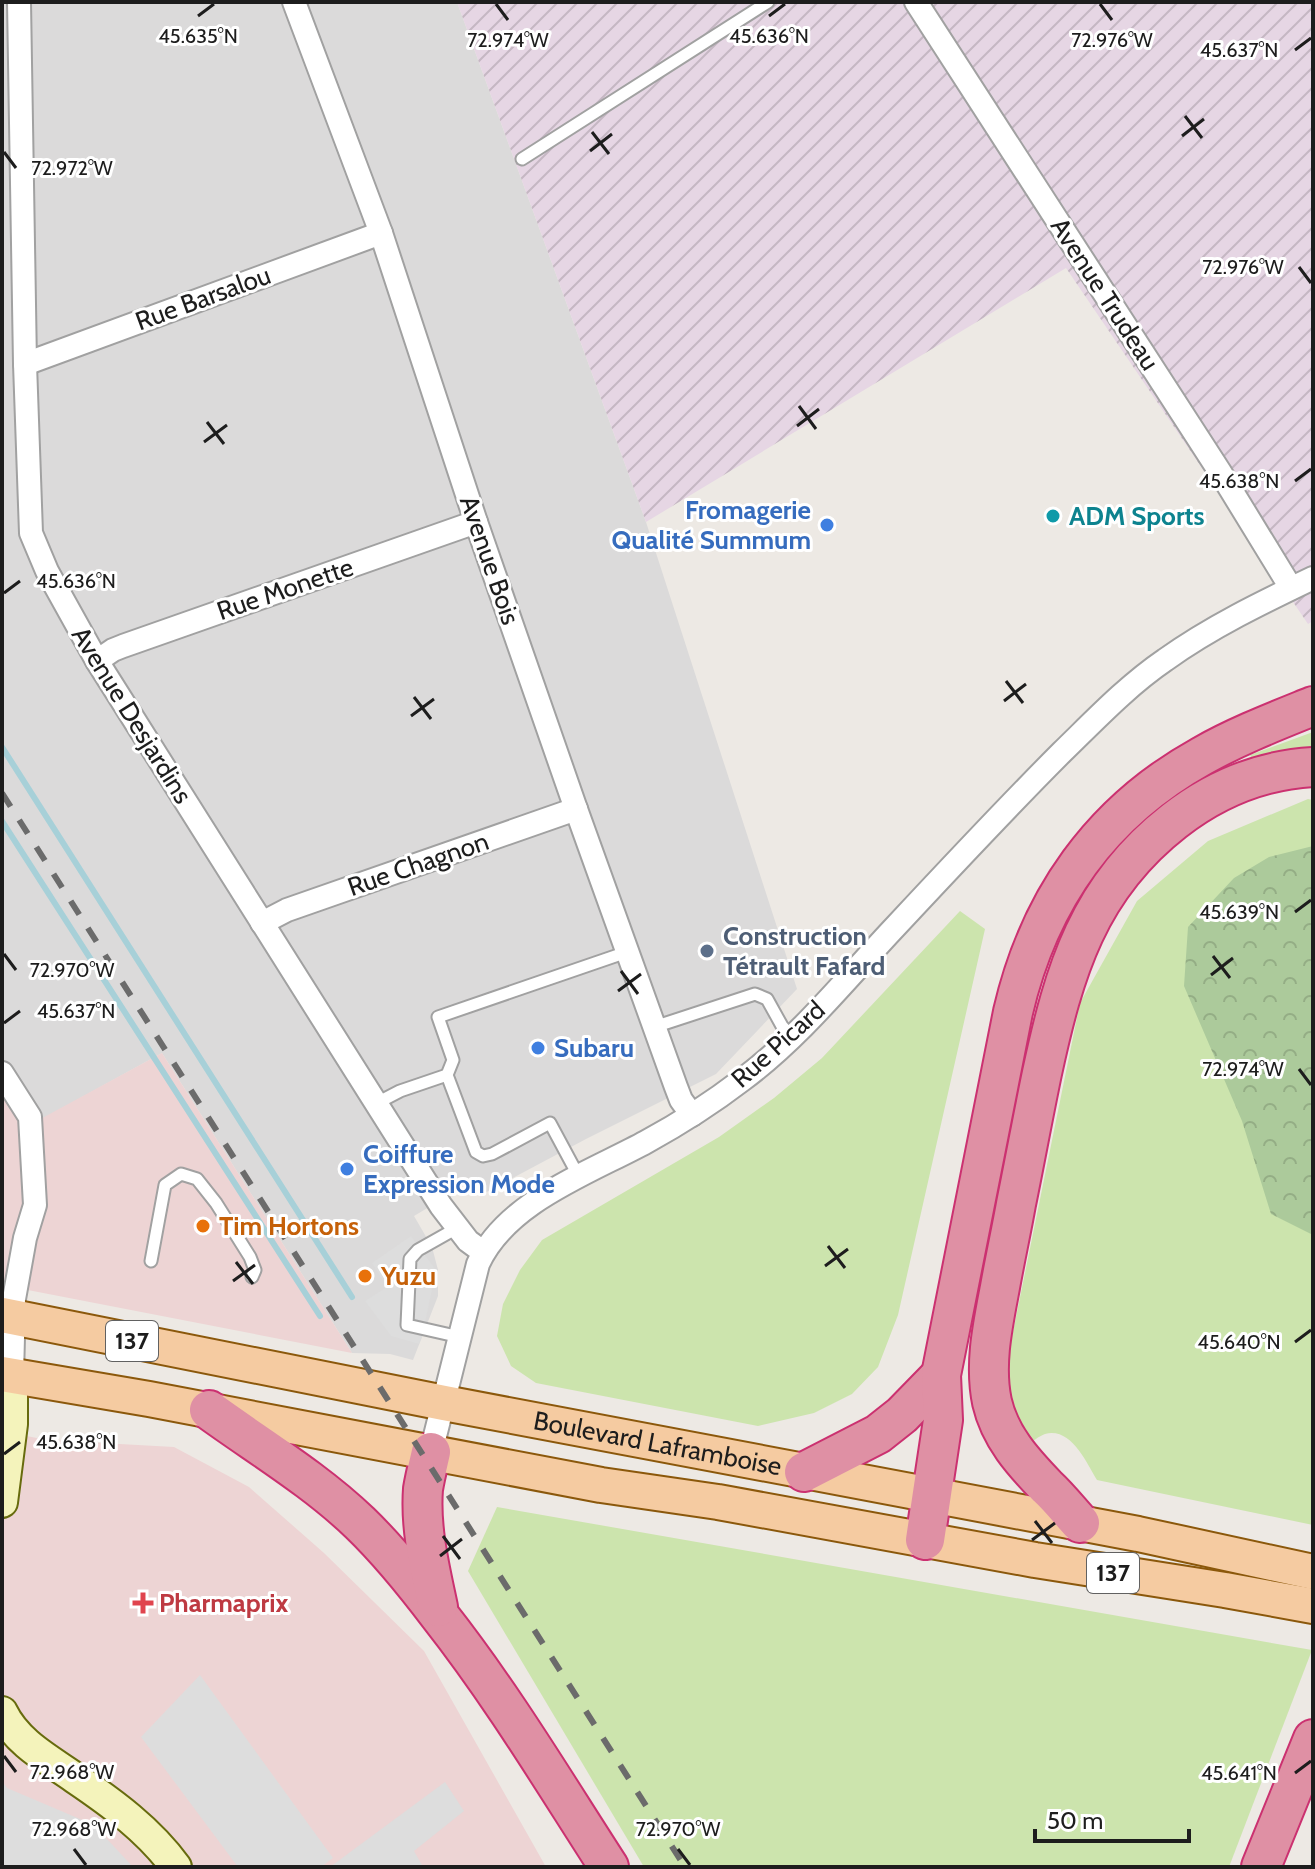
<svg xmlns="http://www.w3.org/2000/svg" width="1315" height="1869" font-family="Cabin,sans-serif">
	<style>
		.residential { fill: #dbdada }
		.commercial { fill: #edd4d4 }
		.industrial { fill: url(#industrial-furrows) }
		.grass { fill: #cce4ad }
		.forest { fill: url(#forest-crowns) }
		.parking { fill: #ddd }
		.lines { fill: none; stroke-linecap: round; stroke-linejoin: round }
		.stream { stroke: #a7d0d8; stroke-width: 6 }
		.lane-casing { stroke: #a1a1a1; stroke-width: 15 }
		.street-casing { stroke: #a1a1a1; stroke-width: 26 }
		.secondary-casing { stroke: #676b0d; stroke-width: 34 }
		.primary-casing { stroke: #8b580b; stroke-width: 38 }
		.highway-casing { stroke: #cb3170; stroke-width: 42 }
		.lane { stroke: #fff; stroke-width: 11 }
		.street { stroke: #fff; stroke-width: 22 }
		.secondary { stroke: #f4f3bb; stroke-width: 30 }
		.primary { stroke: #f5cba1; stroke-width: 34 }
		.highway { stroke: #df90a4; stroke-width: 38 }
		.rail { stroke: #6b6b6b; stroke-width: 6; stroke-dasharray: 16 16; stroke-linecap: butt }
		.ticks { fill: none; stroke: #1d1d1d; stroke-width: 3 }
		.culture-dot { fill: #0f9aa8; stroke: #fff; stroke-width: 3 }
		.shop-dot { fill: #3f7fe0; stroke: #fff; stroke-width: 3 }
		.service-dot { fill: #5c6f8a; stroke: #fff; stroke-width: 3 }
		.food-dot { fill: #e8710a; stroke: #fff; stroke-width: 3 }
		.health-dot { fill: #e0444e; stroke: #fff; stroke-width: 3 }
		.labels { text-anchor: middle; stroke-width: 6; stroke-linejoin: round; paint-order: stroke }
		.shield { fill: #fff; stroke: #616161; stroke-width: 2 }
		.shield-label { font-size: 24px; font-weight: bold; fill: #1d1d1d }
		.street-label { font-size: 26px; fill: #1d1d1d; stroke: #fff }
		.shop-label { font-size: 26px; font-weight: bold; fill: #366cbe; stroke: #fff; text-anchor: start }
		.culture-label { font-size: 26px; font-weight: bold; fill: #0d838f; stroke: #fff; text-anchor: start }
		.service-label { font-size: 26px; font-weight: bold; fill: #4e5e75; stroke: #fff; text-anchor: start }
		.food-label { font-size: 26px; font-weight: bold; fill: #c56008; stroke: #fff; text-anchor: start }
		.health-label { font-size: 26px; font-weight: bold; fill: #be3a42; stroke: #fff; text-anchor: start }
		.ticks-label { font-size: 20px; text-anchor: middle; fill: #1d1d1d; stroke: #fff; stroke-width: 6; stroke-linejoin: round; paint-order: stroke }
	</style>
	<defs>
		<pattern id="industrial-furrows" width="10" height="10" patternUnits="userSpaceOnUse" patternTransform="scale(2)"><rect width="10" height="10" fill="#e6d6e4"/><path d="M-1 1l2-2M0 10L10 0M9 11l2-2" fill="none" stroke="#c5b7c3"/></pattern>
		<pattern id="forest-crowns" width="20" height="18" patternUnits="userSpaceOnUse" patternTransform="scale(2)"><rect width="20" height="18" fill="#acca9b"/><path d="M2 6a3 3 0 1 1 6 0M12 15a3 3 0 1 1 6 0" fill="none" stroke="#94ad85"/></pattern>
	</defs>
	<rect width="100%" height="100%" fill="#ede9e4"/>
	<path class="residential" d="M2,2H457L646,522L797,989L716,1074L586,1139L479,1196L466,1185L414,1216L432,1247L438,1270V1296L413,1360L390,1354L352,1353L162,1053L35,1123L2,1072Z"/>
	<g class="commercial">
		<path d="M162,1053L352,1353L2,1285V1072L35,1122Z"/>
		<path d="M2,1422L11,1433L47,1440L174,1447L249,1487L324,1553L424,1651L546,1867H2Z"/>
	</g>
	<path class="industrial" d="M457,2H1313V621L1308,624L1066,268L646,522Z"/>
	<g class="grass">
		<path d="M1313,732V754L1254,762L1250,755Z"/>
		<path d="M1308,799L1313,800V1525L1097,1480C1086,1462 1071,1427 1045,1434C1039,1436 1032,1442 1027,1445L1011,1413L1004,1376L1080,1003L1137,901L1208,841Z"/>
		<path d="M960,911L985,929L898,1315L878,1367L852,1394L814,1413L758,1426L536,1383L511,1366L497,1336L503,1304L520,1270L542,1240L719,1137L774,1098L822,1058Z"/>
		<path d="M497,1507L1312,1650L1229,1867H644L468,1571Z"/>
	</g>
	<path class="forest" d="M1313,846V1235L1271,1214L1242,1121L1184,986L1188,927L1234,878L1269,857Z"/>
	<g class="parking">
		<path d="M411,1236L436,1270L422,1337L419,1344L391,1336L365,1301L387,1287L372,1263Z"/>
		<path d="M200,1675L333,1858L321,1867H238L141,1737Z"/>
		<path d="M2,1781L7,1788L94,1825L133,1867H2Z"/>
		<path d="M445,1782L464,1811L414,1851L423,1867H330Z"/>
	</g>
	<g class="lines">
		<g class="stream">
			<path d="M2,747L352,1297"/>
			<path d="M2,821L320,1316"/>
		</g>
		<g class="lane-casing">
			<g id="lane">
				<path d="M522,159L768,2"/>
				<path d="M654,1027L755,994L767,999L782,1026L792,1037"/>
				<path d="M377,1103L400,1091L447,1075"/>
				<path d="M579,1177L550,1123L492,1154L483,1156L476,1152L447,1075L453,1060L438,1017L627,952"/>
				<path d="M457,1228L418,1250L410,1259L407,1325L460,1337"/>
				<path d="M151,1261L165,1185L181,1174L197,1179L216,1203L250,1257L255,1270L252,1277"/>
			</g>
		</g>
		<g class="street-casing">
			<g id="street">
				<path d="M19,2L25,364L31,533L47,571L97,661L441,1206L468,1241L483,1252"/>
				<path d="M294,2L381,233L476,522L576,809L676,1087L681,1100L692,1115"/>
				<path d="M916,2L1220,472L1291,588"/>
				<path d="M25,364L381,233"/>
				<path d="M97,661L113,650L123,646L476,522"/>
				<path d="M262,923L287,910L576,809"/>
				<path d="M2,1073L30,1117L35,1205L25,1238L14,1299L12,1375"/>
				<path d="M431,1452L478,1264C506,1202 589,1173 646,1142C679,1124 712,1103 742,1080C800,1037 846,979 895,927C950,868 1005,809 1062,752C1095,720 1127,686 1165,660C1211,627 1263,602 1313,578"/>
			</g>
		</g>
		<g class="secondary-casing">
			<g id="secondary">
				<path d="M2,1502L12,1424V1375"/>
				<path d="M2,1712C17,1743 48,1759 75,1778C112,1803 149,1830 176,1867"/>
			</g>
		</g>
		<g class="primary-casing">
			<g id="primary">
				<path id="s1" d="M2,1315L444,1403L1138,1534L1313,1572"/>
				<path d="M2,1374L149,1399L601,1485L718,1502L1035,1560L1225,1590L1313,1606"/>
			</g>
		</g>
		<g class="highway-casing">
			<g id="highway">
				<path d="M209,1410C260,1447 314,1479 360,1523C389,1551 414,1582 439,1615C502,1695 554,1782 609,1867"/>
				<path d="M431,1452C428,1465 425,1477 423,1489C420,1529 430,1569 438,1607"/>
				<path d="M804,1472L878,1434L902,1415L941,1375"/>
				<path d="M1080,1523C1069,1511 1059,1498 1047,1487C1023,1462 1000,1437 992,1402C984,1364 993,1324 1000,1287C1005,1259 1011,1232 1016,1204C1025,1160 1033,1116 1042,1073C1064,971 1088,888 1174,821C1215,789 1261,770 1313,767"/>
				<path d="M925,1540L943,1420L941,1375L1013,1012C1039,900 1101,812 1202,756C1237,736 1276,721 1313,706"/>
				<path d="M1261,1867L1313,1739"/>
			</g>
		</g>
		<use href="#lane" class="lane"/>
		<use href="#street" class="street"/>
		<use href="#secondary" class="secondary"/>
		<use href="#primary" class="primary"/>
		<use href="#highway" class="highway"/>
		<path class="rail" d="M2,793L685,1867"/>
	</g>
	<path class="ticks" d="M496,4L508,20M1100,4L1112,20M198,16L214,4M769,16L785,4M1295,50L1311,38M1185,116L1202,138M592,132L609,154M1182,136L1204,119M590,151L612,134M4,152L16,168M1299,267L1311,283M799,406L816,429M207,422L224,444M797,426L819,409M204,442L227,425M1295,481L1311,469M4,593L20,581M1006,681L1023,703M414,697L431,719M1004,701L1026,684M411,716L434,699M1295,912L1311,900M4,954L16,970M1213,956L1230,978M621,971L638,994M1211,975L1233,958M618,991L641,974M4,1023L20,1011M1299,1069L1311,1085M828,1246L845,1268M236,1262L253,1284M825,1266L848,1249M233,1281L255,1265M1295,1342L1311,1330M4,1454L20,1442M1035,1521L1052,1543M443,1536L460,1559M1032,1540L1055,1523M440,1556L462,1539M4,1756L16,1772M1295,1773L1311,1761M74,1849L86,1865M678,1849L690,1865"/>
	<circle class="culture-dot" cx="1053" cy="516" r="8"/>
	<g class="shop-dot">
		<circle cx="827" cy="525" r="8"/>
		<circle cx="538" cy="1048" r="8"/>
		<circle cx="347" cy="1169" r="8"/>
	</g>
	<circle class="service-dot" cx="707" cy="951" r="8"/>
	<g class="food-dot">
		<circle cx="203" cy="1226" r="8"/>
		<circle cx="365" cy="1276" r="8"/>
	</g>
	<path class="health-dot" d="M139 1591h8v8h8v8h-8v8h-8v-8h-8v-8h8z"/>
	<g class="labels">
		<g class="shield">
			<rect x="106" y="1321" width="52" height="40" rx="6"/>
			<rect x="1087" y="1553" width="52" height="40" rx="6"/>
		</g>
		<g class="shield-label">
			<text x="132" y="1349">137</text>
			<text x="1113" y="1581">137</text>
		</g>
		<g class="street-label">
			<text transform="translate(1105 294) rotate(57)" y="9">Avenue Trudeau</text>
			<text transform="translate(203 298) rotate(-20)" y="9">Rue Barsalou</text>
			<text transform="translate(490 560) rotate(71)" y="9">Avenue Bois</text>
			<text transform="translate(285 589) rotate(-19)" y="9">Rue Monette</text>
			<text transform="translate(132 715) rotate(58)" y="9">Avenue Desjardins</text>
			<text transform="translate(418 864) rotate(-19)" y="9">Rue Chagnon</text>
			<text transform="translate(778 1044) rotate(-42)" y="9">Rue Picard</text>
			<text dy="9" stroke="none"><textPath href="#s1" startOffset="668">Boulevard Laframboise</textPath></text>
		</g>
		<g class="shop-label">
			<text x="811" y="519" text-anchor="end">Fromagerie<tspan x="811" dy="30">Qualité Summum</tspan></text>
			<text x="554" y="1057">Subaru</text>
			<text x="363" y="1163">Coiffure<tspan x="363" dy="30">Expression Mode</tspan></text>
		</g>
		<g class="culture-label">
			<text x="1069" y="525">ADM Sports</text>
		</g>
		<g class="service-label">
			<text x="723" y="945">Construction<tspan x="723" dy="30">Tétrault Fafard</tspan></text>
		</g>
		<g class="food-label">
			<text x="219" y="1235">Tim Hortons</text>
			<text x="381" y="1285">Yuzu</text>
		</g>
		<g class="health-label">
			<text x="159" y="1612">Pharmaprix</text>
		</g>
	</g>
	<g class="ticks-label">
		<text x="198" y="43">45.635°N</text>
		<text x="769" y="43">45.636°N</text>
		<text x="508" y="47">72.974°W</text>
		<text x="1112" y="47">72.976°W</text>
		<text x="1239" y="57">45.637°N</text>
		<text x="72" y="175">72.972°W</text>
		<text x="1243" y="274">72.976°W</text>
		<text x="1239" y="488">45.638°N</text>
		<text x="76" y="588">45.636°N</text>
		<text x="1239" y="919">45.639°N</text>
		<text x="72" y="977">72.970°W</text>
		<text x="76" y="1018">45.637°N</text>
		<text x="1243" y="1076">72.974°W</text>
		<text x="1239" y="1349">45.640°N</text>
		<text x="76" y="1449">45.638°N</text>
		<text x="72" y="1779">72.968°W</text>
		<text x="1239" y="1780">45.641°N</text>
		<text x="74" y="1836">72.968°W</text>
		<text x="678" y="1836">72.970°W</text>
	</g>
	<rect width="1315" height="1869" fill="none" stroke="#1d1d1d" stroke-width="8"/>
	<path d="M1035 1829v12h154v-12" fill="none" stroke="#1d1d1d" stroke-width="4"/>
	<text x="1047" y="1829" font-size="24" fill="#1d1d1d" stroke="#ffffff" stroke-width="6" paint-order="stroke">50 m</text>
</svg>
